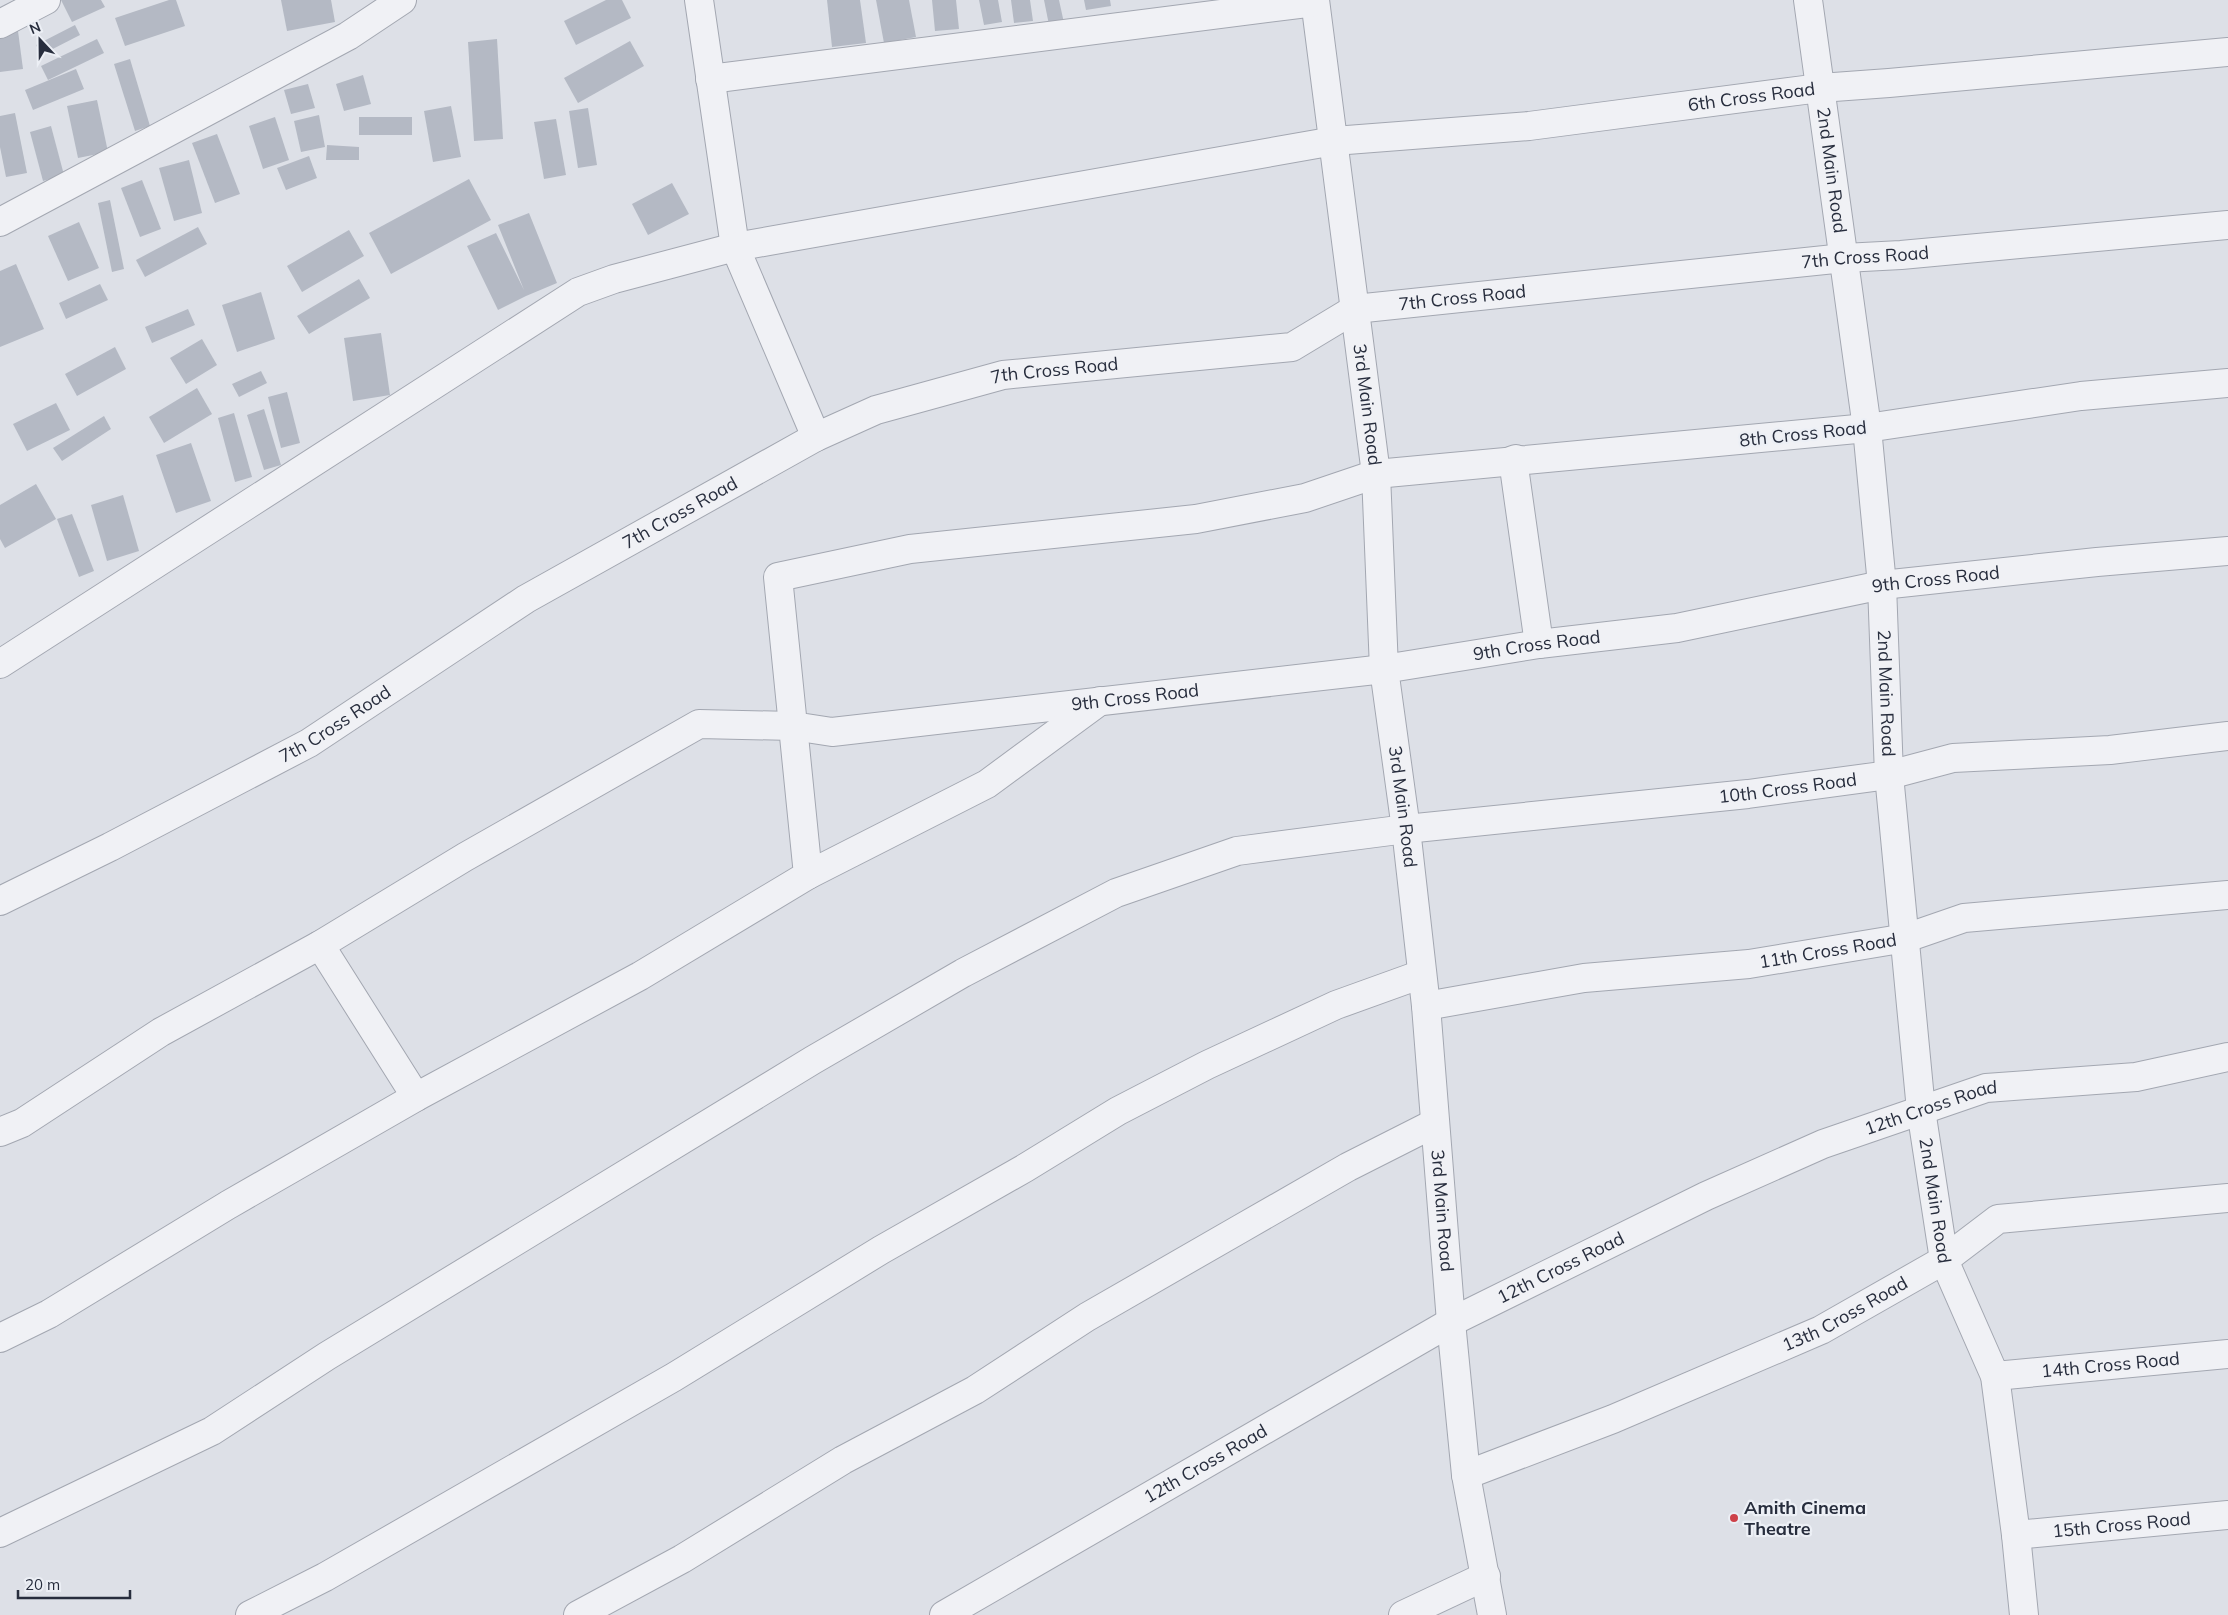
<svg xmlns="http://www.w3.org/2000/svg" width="2228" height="1615" font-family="Mulish,sans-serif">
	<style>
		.building { fill: #b4b9c4 }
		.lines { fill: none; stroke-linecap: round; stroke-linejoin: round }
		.minor-casing { stroke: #a3a7b1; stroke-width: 30 }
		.minor { stroke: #f0f1f5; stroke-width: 28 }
		.poi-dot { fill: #cd4149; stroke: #eceff5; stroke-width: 2 }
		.labels { text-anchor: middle; stroke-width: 4.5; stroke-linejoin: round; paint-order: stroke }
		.street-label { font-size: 18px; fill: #272d3d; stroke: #eceff5 }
		.poi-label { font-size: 18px; font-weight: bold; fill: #272d3d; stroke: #eceff5; text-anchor: start }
	</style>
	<rect width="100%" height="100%" fill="#dde0e7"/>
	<g class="building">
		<path d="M61,0H101L105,7L72,22Z"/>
		<path d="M169,0H176L185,26L125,46L115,18Z"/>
		<path d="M281,0H331L335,22L287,31Z"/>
		<path d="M606,0H622L631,18L576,45L564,21Z"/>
		<path d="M827,0H860L866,43L832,47Z"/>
		<path d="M876,0H909L916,37L884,43Z"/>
		<path d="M932,0H956L959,29L935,31Z"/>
		<path d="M979,0H998L1002,22L984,25Z"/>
		<path d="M1011,0H1030L1033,21L1014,23Z"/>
		<path d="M1044,0H1059L1064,23L1049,25Z"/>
		<path d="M1084,0H1110L1111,6L1086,10Z"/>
		<path d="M75,25L80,35L41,55L36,45Z"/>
		<path d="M18,31L23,69L0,72V33Z"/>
		<path d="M97,39L104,53L48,80L41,66Z"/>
		<path d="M497,39L503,139L474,141L468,42Z"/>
		<path d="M630,41L644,66L578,103L564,78Z"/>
		<path d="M130,59L150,126L135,131L114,64Z"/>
		<path d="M76,69L84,89L33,110L25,90Z"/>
		<path d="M363,75L371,104L344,111L336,84Z"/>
		<path d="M308,84L315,108L291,114L284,90Z"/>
		<path d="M97,100L108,152L78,158L67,106Z"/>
		<path d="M451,106L461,157L433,162L424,111Z"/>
		<path d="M588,108L597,165L578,168L569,111Z"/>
		<path d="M15,113L27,173L6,177L0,147V116Z"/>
		<path d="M319,115L325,147L301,152L294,121Z"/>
		<path d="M275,117L289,160L263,169L249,126Z"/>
		<rect x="359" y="117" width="53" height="18"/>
		<path d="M556,119L566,175L544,179L534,122Z"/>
		<path d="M51,126L64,175L43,181L30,132Z"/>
		<path d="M217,134L240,194L215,203L192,143Z"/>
		<path d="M327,145L359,147V160H326Z"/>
		<path d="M309,156L317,178L286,190L277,168Z"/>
		<path d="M189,160L202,213L174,221L159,168Z"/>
		<path d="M469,179L491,220L391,274L369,233Z"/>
		<path d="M142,180L161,229L140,237L121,188Z"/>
		<path d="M672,183L689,214L648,235L632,204Z"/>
		<path d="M110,200L124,269L112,272L98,203Z"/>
		<path d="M529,213L557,283L526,296L498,310L467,246L496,233L524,290L498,225Z"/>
		<path d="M79,222L99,268L68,281L48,236Z"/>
		<path d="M198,227L207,244L145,277L136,260Z"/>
		<path d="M349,230L364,256L302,292L287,266Z"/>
		<path d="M16,264L44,329L0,347V271Z"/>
		<path d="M359,279L370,298L309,334L297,316Z"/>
		<path d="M100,284L108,300L66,319L59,303Z"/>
		<path d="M261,292L275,339L237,352L222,305Z"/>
		<path d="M188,309L195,325L152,343L145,327Z"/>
		<path d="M381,333L390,395L353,401L344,338Z"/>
		<path d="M202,339L217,365L186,384L170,358Z"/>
		<path d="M115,347L126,369L77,396L65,374Z"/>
		<path d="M261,371L267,383L239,397L232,384Z"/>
		<path d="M197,388L212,414L164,443L149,417Z"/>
		<path d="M287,392L300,443L281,448L268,397Z"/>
		<path d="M56,403L70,430L27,451L13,424Z"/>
		<path d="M264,409L281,465L264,470L247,415Z"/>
		<path d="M234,413L252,477L235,482L218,418Z"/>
		<path d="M104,416L111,429L62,461L53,448Z"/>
		<path d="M191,443L211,501L176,513L156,455Z"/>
		<path d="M36,484L56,519L5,548L0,539V505Z"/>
		<path d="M123,495L139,551L107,561L91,505Z"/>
		<path d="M72,514L94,571L79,577L57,519Z"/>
	</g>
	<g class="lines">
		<g class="minor-casing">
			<g id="minor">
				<path d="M699,0L735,247L816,437"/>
				<path id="s1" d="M1315,0L1376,474L1384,669L1406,829L1426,1006L1451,1322L1466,1475L1492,1615"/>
				<path id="s2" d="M1808,0L1867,428L1882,585L1889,775L1921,1110L1944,1260L1995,1376L2016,1535L2024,1615"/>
				<path d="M0,24L46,0"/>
				<path d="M710,79L1315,2"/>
				<path d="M0,222L348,36L402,0"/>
				<path id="s3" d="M2228,383L2081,396L1867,428L1376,474L1305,498L1196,519L910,549L778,577L793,726L832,732L1384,669L1539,644L1677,628L1882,585L2097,562L2228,551"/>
				<path d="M1516,459L1513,460L1539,644"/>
				<path id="s4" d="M0,664L578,292L614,279L735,247L1334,141L1529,126L1820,88L1889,83L2228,52"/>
				<path d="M808,875L987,784L1100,701"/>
				<path id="s5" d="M0,901L110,847L309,743L526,599L816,437L876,410L1003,375L1292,347L1355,309L1844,258L1901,255L2228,225"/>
				<path d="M320,945L416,1097"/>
				<path id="s6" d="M1426,1006L1584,978L1749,964L1906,938L1964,918L2228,895"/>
				<path d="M0,1132L22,1123L161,1032L320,945L465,857L699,724L793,726L808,875L640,976L416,1097L228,1205L49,1314L0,1338"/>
				<path id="s7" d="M1995,1376L2228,1354"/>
				<path id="s8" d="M1466,1475L1613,1419L1821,1330L1944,1260L1998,1219L2228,1198"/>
				<path id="s9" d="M0,1533L212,1431L327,1356L813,1060L963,973L1116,893L1237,851L1406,829L1748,794L1889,775L1953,758L2110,750L2228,736"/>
				<path id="s10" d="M2016,1535L2228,1515"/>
				<path d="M250,1615L325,1577L674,1377L881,1250L1025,1168L1118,1111L1207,1065L1336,1005L1422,974"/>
				<path d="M578,1615L682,1559L843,1460L975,1390L1087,1317L1240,1229L1348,1167L1435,1123"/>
				<path id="s11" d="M944,1615L1451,1322L1706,1196L1823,1144L1986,1088L2136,1077L2228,1057"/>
				<path d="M1403,1615L1486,1576"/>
			</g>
		</g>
		<use href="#minor" class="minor"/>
	</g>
	<circle class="poi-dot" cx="1734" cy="1518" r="5"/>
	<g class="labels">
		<g class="street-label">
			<text dy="6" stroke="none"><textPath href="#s4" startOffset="1879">6th Cross Road</textPath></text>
			<text dy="6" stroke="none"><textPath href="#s2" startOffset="172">2nd Main Road</textPath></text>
			<text dy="6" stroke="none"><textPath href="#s5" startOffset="2014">7th Cross Road</textPath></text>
			<text dy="6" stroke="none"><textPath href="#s5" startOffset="1609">7th Cross Road</textPath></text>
			<text dy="6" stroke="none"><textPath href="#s5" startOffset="1189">7th Cross Road</textPath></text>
			<text dy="6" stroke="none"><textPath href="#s1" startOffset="408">3rd Main Road</textPath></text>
			<text transform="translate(1803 434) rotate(-6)" y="6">8th Cross Road</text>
			<text dy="6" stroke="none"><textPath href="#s5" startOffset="784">7th Cross Road</textPath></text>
			<text dy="6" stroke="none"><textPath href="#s3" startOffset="2770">9th Cross Road</textPath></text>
			<text dy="6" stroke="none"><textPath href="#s3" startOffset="2365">9th Cross Road</textPath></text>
			<text dy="6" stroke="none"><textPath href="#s2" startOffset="698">2nd Main Road</textPath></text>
			<text dy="6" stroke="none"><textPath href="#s3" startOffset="1960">9th Cross Road</textPath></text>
			<text dy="6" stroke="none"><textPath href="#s5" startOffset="379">7th Cross Road</textPath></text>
			<text dy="6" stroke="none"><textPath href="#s9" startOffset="1970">10th Cross Road</textPath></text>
			<text dy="6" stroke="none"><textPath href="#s1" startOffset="812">3rd Main Road</textPath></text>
			<text dy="6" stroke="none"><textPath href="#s6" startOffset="406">11th Cross Road</textPath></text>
			<text dy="6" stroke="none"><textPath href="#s11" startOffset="1112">12th Cross Road</textPath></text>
			<text dy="6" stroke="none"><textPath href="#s2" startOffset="1208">2nd Main Road</textPath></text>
			<text dy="6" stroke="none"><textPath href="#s1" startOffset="1218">3rd Main Road</textPath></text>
			<text dy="6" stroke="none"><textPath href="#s11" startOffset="708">12th Cross Road</textPath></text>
			<text dy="6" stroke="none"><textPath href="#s8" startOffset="412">13th Cross Road</textPath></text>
			<text dy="6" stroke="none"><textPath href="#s7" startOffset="116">14th Cross Road</textPath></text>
			<text dy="6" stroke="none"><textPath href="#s11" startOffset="302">12th Cross Road</textPath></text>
			<text dy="6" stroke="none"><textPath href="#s10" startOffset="106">15th Cross Road</textPath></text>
		</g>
		<g class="poi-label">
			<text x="1744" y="1514">Amith Cinema<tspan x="1744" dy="21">Theatre</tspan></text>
		</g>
	</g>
	<g transform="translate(40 40) rotate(338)" stroke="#eceff5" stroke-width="4" paint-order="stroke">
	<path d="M0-4L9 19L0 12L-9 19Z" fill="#272d3d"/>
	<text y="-8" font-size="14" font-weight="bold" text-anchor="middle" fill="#272d3d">N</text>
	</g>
	<path d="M18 1590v8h112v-8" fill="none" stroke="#272d3d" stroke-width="2.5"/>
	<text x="25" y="1590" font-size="15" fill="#272d3d" stroke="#eceff5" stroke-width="4" paint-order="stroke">20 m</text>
</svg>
